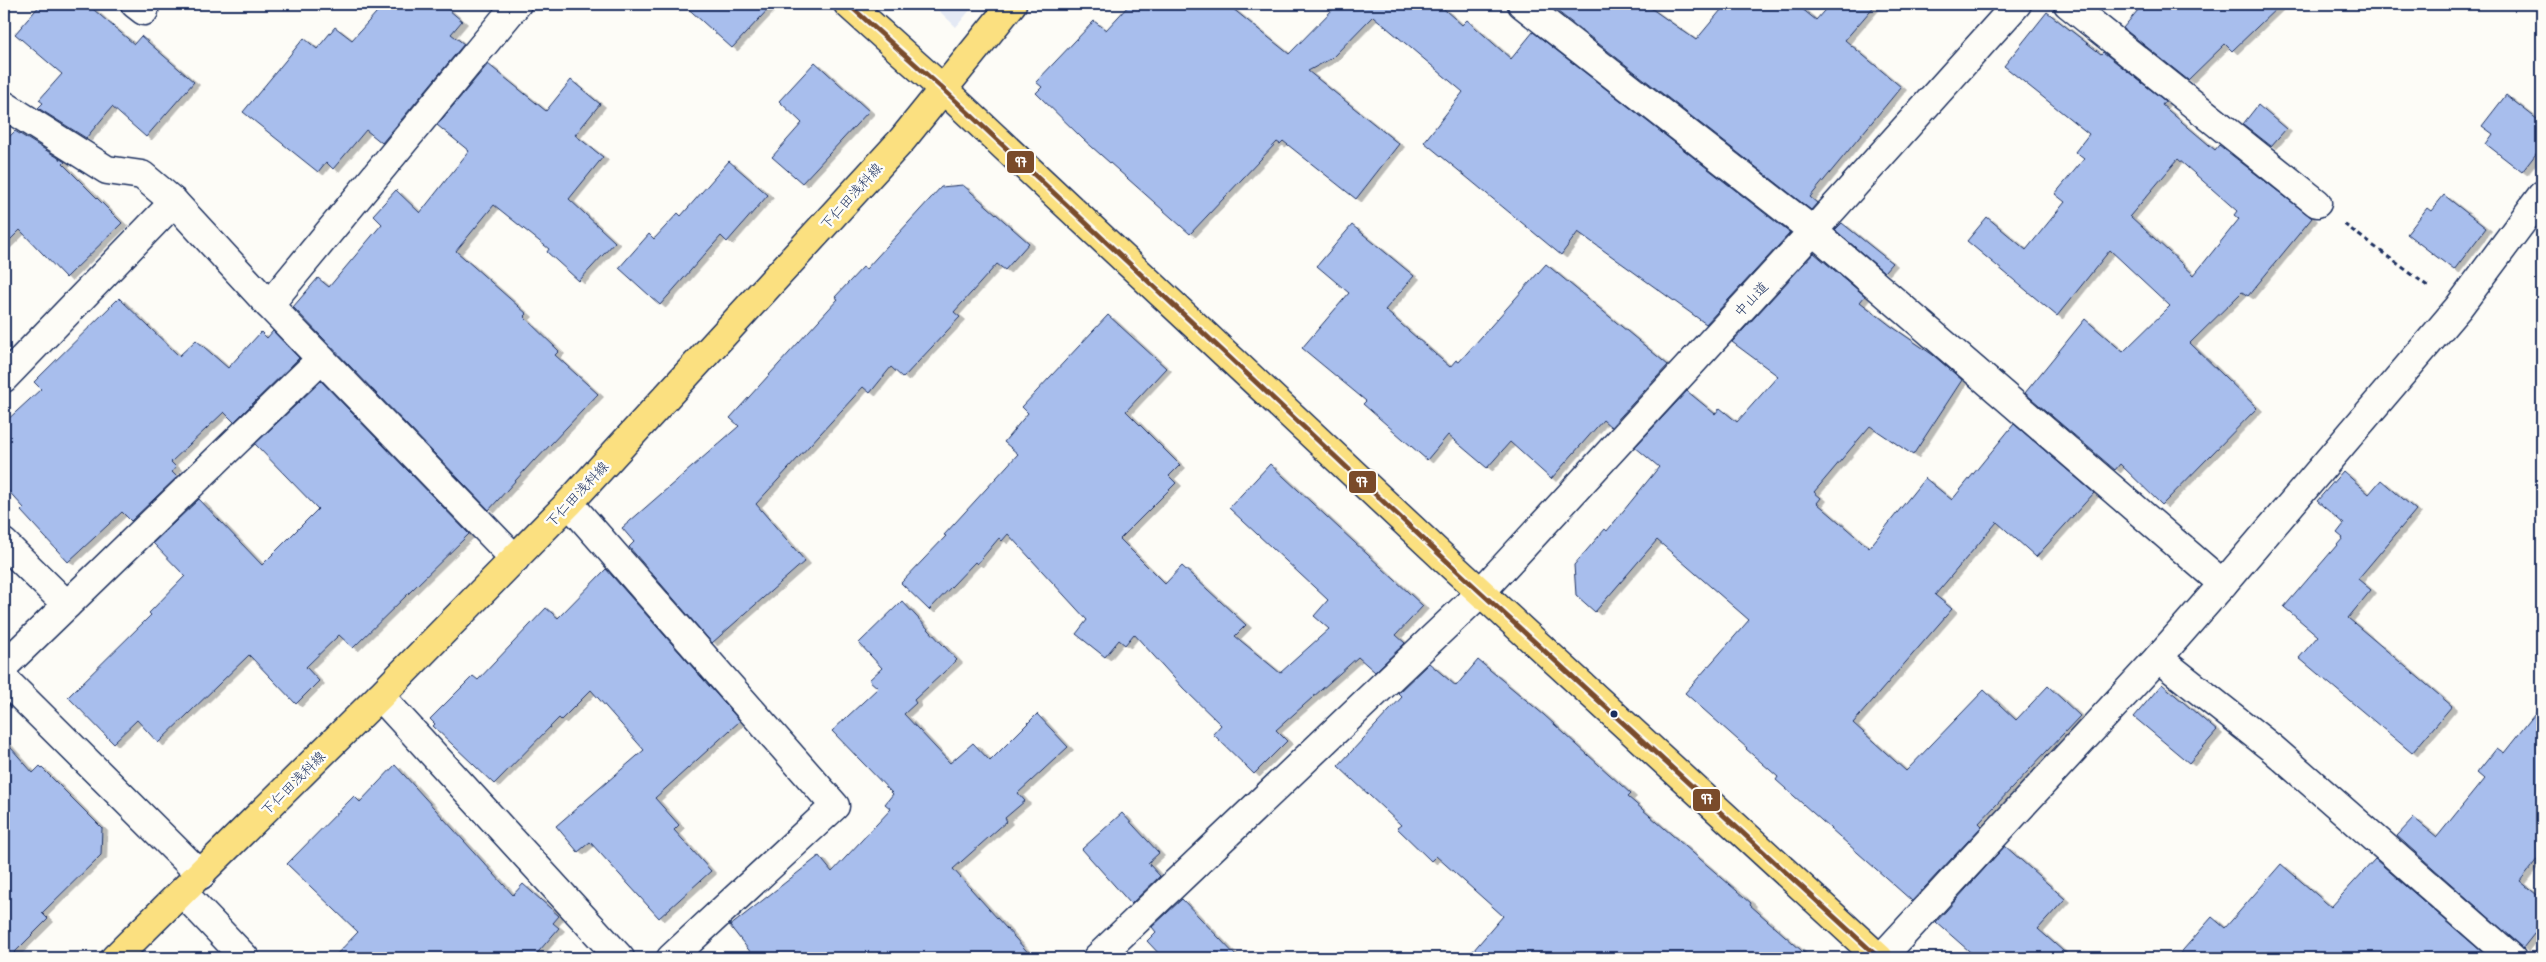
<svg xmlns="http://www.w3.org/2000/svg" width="2546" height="962" font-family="'Patrick Hand','Klee One',sans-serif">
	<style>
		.built { fill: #e4e9f4 }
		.building { fill: #a8beed; stroke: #1b2f5e; fill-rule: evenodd; filter: url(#shadow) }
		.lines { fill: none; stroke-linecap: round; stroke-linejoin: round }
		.minor-casing { stroke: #1b2f5e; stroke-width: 31 }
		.major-casing { stroke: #1b2f5e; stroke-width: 31 }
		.path { stroke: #1b2f5e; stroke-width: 3; stroke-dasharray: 5 4; stroke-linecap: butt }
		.minor { stroke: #fdfcf7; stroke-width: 28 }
		.major { stroke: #fbe080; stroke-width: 28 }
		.bus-1-casing { stroke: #fdfcf7; stroke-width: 9 }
		.bus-1 { stroke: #7a4b2a; stroke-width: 5 }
		.bus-dot { fill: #1b2f5e; stroke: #fdfcf7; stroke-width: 2 }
		.labels { text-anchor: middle; stroke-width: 5; stroke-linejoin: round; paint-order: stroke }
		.street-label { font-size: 14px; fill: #1b2f5e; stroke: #fdfcf7 }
		.line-badge { stroke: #fdfcf7; stroke-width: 2 }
		.badge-label { font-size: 14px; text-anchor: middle; font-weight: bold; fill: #fff }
	</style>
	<defs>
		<filter id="shadow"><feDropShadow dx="5.5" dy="3" stdDeviation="0" flood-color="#0004"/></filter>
	</defs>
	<rect width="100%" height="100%" fill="#fdfcf7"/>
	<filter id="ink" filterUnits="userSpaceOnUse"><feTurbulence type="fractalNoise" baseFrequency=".02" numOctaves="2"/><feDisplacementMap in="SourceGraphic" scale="10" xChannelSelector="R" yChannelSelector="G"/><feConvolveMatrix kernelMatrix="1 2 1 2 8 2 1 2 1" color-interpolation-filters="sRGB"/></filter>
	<g filter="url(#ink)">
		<path class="built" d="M932,4H975L956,27Z"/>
		<g class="building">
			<path d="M41,4H87L134,44L141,36L194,82L146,137L112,107L86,138L38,108L43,103L39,100L62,74L15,34Z"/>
			<path d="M384,4H442L462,21L451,34L464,44L382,143L366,130L333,169L326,162L318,172L243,112L304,38L317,49L335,27L352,40Z"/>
			<path d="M683,4H773L732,48Z"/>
			<path d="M1130,4H1227L1289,54L1338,4H1438L1462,25L1467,20L1511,59L1533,32L1790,233L1706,324L1578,232L1561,255L1424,142L1463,92L1373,16L1332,58L1308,71L1399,144L1356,199L1283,141L1280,144L1277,142L1190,234L1083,139L1036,93L1042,87L1036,82L1094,21L1106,30Z"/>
			<path d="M1563,4H1645L1696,40L1726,4H1796L1816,20L1830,4H1876L1845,40L1901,87L1810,197L1817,203L1811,210L1557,11Z"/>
			<path d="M2143,4H2281L2232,51L2225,44L2188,80L2123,28Z"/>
			<path d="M2047,12L2101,54L2103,52L2165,101L2162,105L2215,150L2219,145L2312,218L2248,296L2242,292L2190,343L2257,408L2162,505L2120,464L2115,470L2025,393L2085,319L2123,352L2170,306L2110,250L2057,316L1967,241L1987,217L2026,250L2065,202L2055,194L2084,159L2075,152L2089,134L2004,66ZM2178,159L2237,211L2234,215L2239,219L2194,275L2130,216Z"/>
			<path d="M815,62L869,111L802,183L772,157L802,123L779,101Z"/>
			<path d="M488,64L546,111L571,80L600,104L575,135L603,157L569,199L615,242L579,281L547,252L549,249L494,205L456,251L527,314L524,317L559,351L555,355L598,394L535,461L534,460L489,510L293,307L318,278L329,287L382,224L373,215L396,190L420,213L469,151L437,125Z"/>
			<path d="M2506,95L2542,123V146L2522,172L2486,144L2493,134L2482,126Z"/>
			<path d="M2258,105L2286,129L2271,146L2243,124Z"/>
			<path d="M15,131L65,162L63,164L122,223L66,278L20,230L4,246V142Z"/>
			<path d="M729,161L768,195L727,242L721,236L660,305L619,268L649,234L654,239L678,213L681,216Z"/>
			<path d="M963,185L1029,243L1005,270L997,264L954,312L960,317L903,378L891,367L870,393L863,387L756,504L805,561L712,643L629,547L634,542L622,528L739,426L730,418L838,299L835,297L863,267L866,269L941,187Z"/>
			<path d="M2444,195L2486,228L2454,270L2407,234L2427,208L2431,211Z"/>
			<path d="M1842,223L1892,263L1884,272L1835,230Z"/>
			<path d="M1352,225L1414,276L1385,310L1450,367L1456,360L1459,362L1546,264L1668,365L1611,427L1603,420L1551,479L1510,442L1487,468L1448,435L1427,460L1363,404L1366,401L1302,348L1349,293L1317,266Z"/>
			<path d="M1814,253L1865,296L1860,302L1891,326L1933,355L1962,380L1913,455L1870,426L1814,492L1821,498L1817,503L1869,548L1925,478L1952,500L2014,424L2094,493L2036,557L1997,522L1935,595L1952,609L1853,723L1906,771L1984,690L2016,720L2048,686L2080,716L1979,823L1982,826L1912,901L1776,780L1778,777L1746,749L1747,748L1685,693L1749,620L1657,540L1595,612L1576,595L1574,565L1605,529L1607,531L1659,467L1635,447L1687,391L1715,414L1720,408L1737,422L1778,376L1732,342Z"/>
			<path d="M119,298L179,356L196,340L228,368L261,332L267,338L273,331L299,358L234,422L224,412L171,462L176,467L172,472L177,477L131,521L122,512L68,562L21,511L24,508L4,486V423L41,389L34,382Z"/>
			<path d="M1108,315L1166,368L1126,411L1180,465L1169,476L1176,483L1120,539L1165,584L1182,566L1246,625L1235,636L1280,673L1329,629L1314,616L1328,600L1229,508L1270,464L1423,606L1396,635L1405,643L1375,672L1358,657L1276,730L1287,741L1254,774L1213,734L1221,725L1183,688L1134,634L1125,645L1119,640L1105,657L1076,634L1087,620L1008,534L1002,541L999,538L977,564L975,562L929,610L901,583L946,536L944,535L1018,454L1004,442L1028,413L1022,407Z"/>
			<path d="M321,381L469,534L353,648L339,635L306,667L319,681L296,704L249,655L158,743L137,720L113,743L68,697L151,615L149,613L185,576L153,543L199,499L262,565L318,509L255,444Z"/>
			<path d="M2343,471L2369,494L2381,480L2416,510L2358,579L2371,590L2348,618L2452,706L2412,753L2299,658L2318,636L2284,607L2343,538L2337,533L2344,524L2317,501Z"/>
			<path d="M606,569L740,721L655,798L679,825L674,830L711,871L659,918L590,842L578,852L556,826L644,750L591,690L561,720L559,718L494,784L433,726L435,724L430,719L473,676L478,680L546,608L558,618Z"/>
			<path d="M902,601L957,660L914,700L916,703L904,714L950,763L973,743L990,761L1037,714L1068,747L1018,793L1025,801L1005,818L1007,821L953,869L1033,958H755L730,926L819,856L832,872L891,809L885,804L893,794L832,731L878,688L869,680L882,668L859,643Z"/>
			<path d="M1478,660L1544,715L1631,794L1628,797L1751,903L1750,905L1810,958H1467L1503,916L1436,856L1431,861L1397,828L1401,825L1338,766L1402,697L1398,693L1429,663L1456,686Z"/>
			<path d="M2162,684L2217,731L2189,763L2134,717Z"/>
			<path d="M2542,705V853L2520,881L2542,899V924L2523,948L2397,836L2414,818L2437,837L2484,779L2477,773L2497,748L2504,753Z"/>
			<path d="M4,740L33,773L40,766L102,828L101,855L42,913L48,919L9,958H4Z"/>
			<path d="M395,765L513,895L523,884L559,916L553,923L559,928L533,958H333L358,932L287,864L354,796L360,802Z"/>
			<path d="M1122,813L1159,853L1148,863L1160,876L1131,904L1082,849Z"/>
			<path d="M2005,846L2065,899L2038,929L2071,958H1977L1936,922Z"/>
			<path d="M2375,859L2489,958H2176L2212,917L2225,928L2281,864L2331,907Z"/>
			<path d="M1182,899L1238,958H1163L1147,941L1156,932L1152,927Z"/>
		</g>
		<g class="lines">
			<g class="minor-casing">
				<g id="minor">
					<path d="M135,4L144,11"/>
					<path d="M1522,4L1813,231L2223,584"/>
					<path d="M2068,4L2317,203"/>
					<path d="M4,105L107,170L142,175L174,202L269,305L515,559"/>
					<path d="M269,305L517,4"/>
					<path d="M4,378L174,202"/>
					<path d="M569,503L835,806L671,958"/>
					<path d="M4,543L67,605"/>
					<path d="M2158,658L2273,749L2512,958"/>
					<path d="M4,666L321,359"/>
					<path d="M4,679L201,875"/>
					<path d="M380,696L620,958"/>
					<path d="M183,893L245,958"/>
					<path d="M1097,958L1481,592L1813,231L2017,4"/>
					<path d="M1881,958L2158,658L2223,584L2458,308L2542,195"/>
				</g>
			</g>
			<g class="major-casing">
				<g id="major">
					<path d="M848,4L944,90L1451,565L1879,958"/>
					<path d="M115,958L380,696L569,503L902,140L1012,4"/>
				</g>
			</g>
			<path class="path" d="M2344,224L2429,287"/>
			<use href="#minor" class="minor"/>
			<use href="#major" class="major"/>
			<g class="bus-1-casing">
				<path id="bus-1" d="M848,4L944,90L1451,565L1879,958"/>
			</g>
			<use href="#bus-1" class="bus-1"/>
		</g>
	</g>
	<circle class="bus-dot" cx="1614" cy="714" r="4.5"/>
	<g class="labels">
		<g class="street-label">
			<text transform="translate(851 196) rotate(-48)" y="5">下仁田浅科線</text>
			<text transform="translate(1751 299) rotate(-47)" y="5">中山道</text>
			<text transform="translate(577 494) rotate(-47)" y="5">下仁田浅科線</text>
			<text transform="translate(293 783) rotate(-45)" y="5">下仁田浅科線</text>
		</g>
	</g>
	<g class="line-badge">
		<rect x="1006" y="150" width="29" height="24" rx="5" fill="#7a4b2a"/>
		<rect x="1348" y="470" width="29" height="24" rx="5" fill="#7a4b2a"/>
		<rect x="1692" y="788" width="29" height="24" rx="5" fill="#7a4b2a"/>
	</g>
	<g class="badge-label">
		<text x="1021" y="167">97</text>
		<text x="1362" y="487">97</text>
		<text x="1707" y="804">97</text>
	</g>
	<rect width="2546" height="962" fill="none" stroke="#fdfcf7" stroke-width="20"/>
	<rect x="10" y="10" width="2526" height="942" fill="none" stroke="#1b2f5e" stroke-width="2" filter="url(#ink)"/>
</svg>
